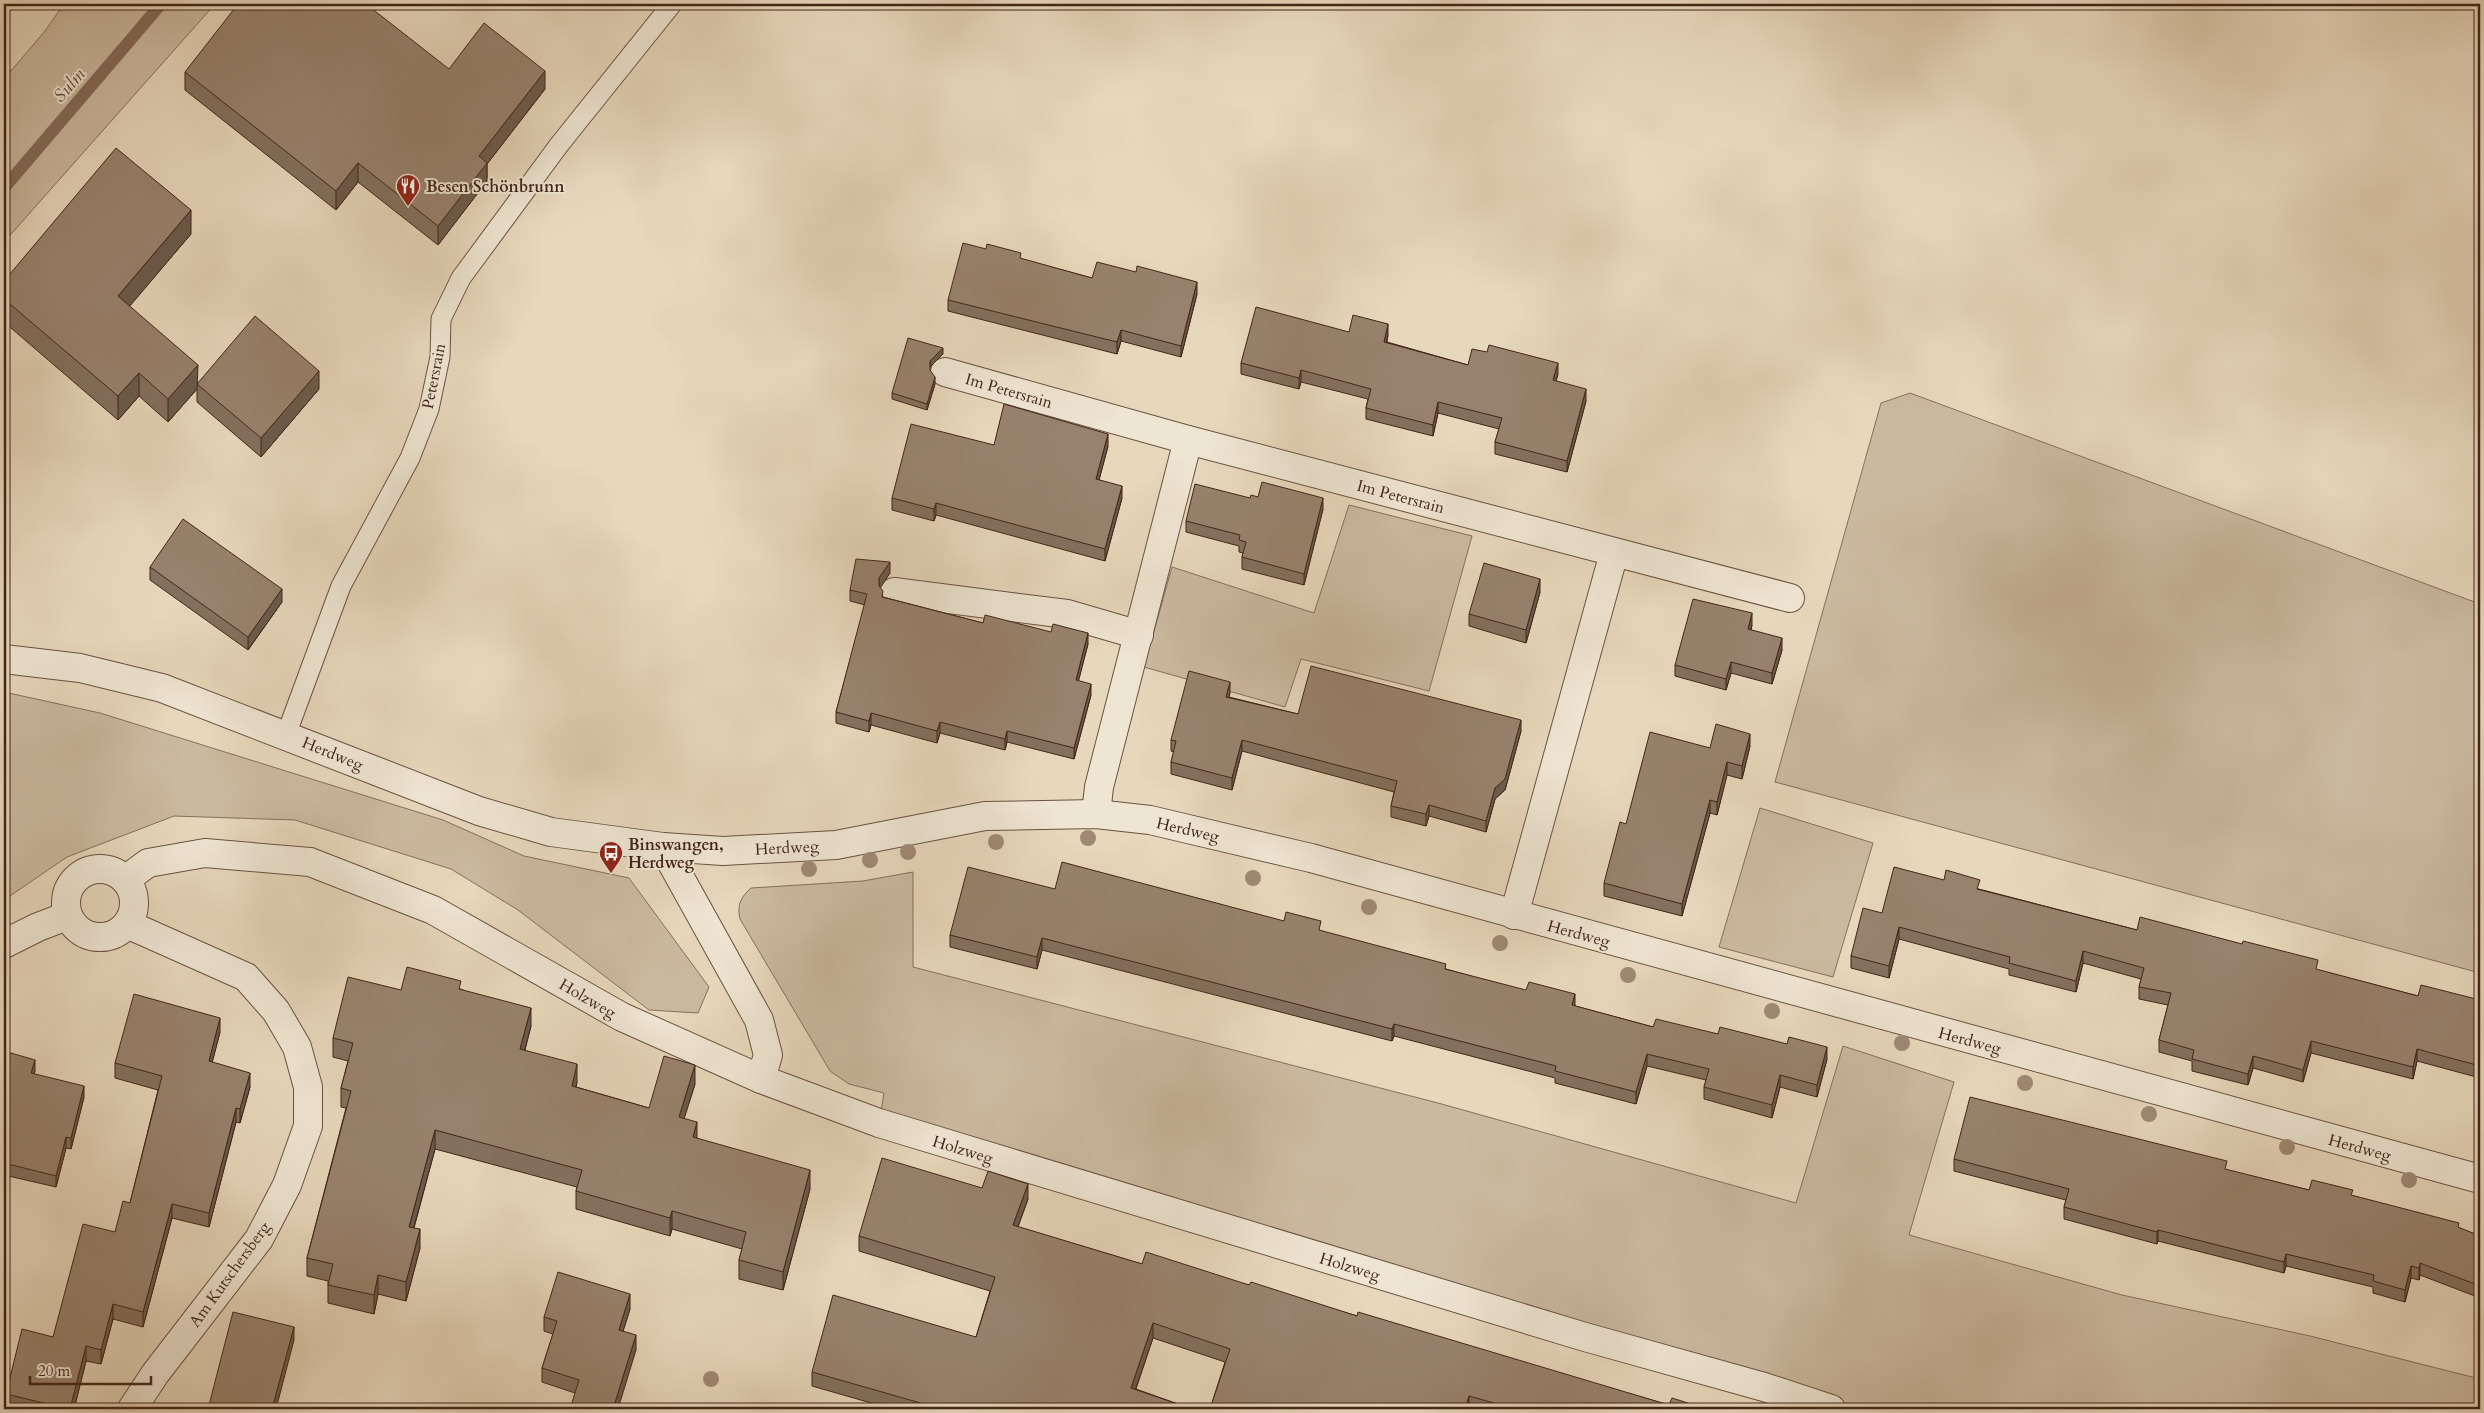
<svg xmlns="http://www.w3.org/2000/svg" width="2484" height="1413" font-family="Cardo,serif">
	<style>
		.green { fill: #cbb99f; stroke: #866f5c }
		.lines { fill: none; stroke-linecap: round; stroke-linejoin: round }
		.stream { stroke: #836b59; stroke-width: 12 }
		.lane-casing { stroke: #6b5241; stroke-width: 21 }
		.street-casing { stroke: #6b5241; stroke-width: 30 }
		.lane { stroke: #efe5d3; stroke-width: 19 }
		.street { stroke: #efe5d3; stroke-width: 28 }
		.tree { fill: #9f8974 }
		.wall { fill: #83705e; stroke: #422518 }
		.shaded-wall { fill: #6a5b4c; stroke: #422518 }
		.building { fill: #98826d; stroke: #422518 }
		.labels { text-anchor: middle; stroke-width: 4; stroke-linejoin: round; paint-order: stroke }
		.poi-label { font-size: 16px; font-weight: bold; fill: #422518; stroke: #efe5d3; text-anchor: start }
		.street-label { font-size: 16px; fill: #422518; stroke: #efe5d3 }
		.water-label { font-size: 18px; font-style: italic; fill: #634838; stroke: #efe5d3 }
	</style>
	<rect width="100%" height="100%" fill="#e7d7bb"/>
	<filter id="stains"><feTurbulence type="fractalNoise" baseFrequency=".004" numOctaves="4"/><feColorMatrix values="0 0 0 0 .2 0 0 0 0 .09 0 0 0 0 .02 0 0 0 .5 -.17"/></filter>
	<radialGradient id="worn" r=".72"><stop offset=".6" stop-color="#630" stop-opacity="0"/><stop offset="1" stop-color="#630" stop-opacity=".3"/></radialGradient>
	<g class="green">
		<path d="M64,4H215L4,242V79L45,31Z"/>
		<path d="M1910,393L2480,604V973L1775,782L1881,403Z"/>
		<path d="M1349,505L1472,536L1429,691L1301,659L1285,707L1144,667L1172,567L1314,613Z"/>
		<path d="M4,692L100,713L443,820L524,856L629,878L709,987L698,1013L649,1010L518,910L451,869L295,820L174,816L67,857L4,900Z"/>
		<path d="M1760,808L1873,843L1833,977L1719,947Z"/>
		<path d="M913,872V967L1438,1103L1796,1203L1843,1046L1954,1082L1909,1235L2122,1295L2310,1336L2480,1379V1409H1831L879,1123L884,1093L849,1084L830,1071L740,919C737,905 740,898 751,888L863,881Z"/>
	</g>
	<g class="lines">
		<path class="stream" d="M4,188L161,4"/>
		<g class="lane-casing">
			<path id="lane" d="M286,735L341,586L410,458L429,409L440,357L441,319L461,278L559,145L672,4"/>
		</g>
		<g class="street-casing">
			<g id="street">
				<path d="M945,372L1188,440L1790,598"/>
				<path d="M894,592L1067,614L1139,635"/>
				<path d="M4,659L80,668L162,688L479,811L551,832L663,847L723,851L836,845L985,816L1096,814L1150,820L1311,858L2480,1179"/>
				<path d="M1096,814L1099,787L1188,440"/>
				<path d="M663,847L759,1020L768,1055L761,1079"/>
				<circle cx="100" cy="903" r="34"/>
				<path d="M125,880L148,863L205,853L310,862L433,910L622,1017L761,1079L879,1123L1585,1337L1764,1387L1831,1409"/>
				<path d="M1514,915L1614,553"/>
				<path d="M127,924L246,977L276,1011L297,1047L308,1087V1126L287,1185L259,1239L155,1374L132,1409"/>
				<path d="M4,944L38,927L67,916"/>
			</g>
		</g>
		<use href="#lane" class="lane"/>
		<use href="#street" class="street"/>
	</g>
	<g class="tree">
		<circle cx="1088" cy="838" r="8"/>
		<circle cx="996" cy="842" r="8"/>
		<circle cx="908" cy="852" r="8"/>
		<circle cx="870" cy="860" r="8"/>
		<circle cx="809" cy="869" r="8"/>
		<circle cx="1253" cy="878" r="8"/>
		<circle cx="1369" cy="907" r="8"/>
		<circle cx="1500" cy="943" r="8"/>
		<circle cx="1628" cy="975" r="8"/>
		<circle cx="1772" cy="1011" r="8"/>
		<circle cx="1902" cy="1043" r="8"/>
		<circle cx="2025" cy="1083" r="8"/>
		<circle cx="2149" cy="1114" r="8"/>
		<circle cx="2287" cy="1147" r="8"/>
		<circle cx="2409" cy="1180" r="8"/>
		<circle cx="711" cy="1379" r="8"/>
	</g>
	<g class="wall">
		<path d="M449,69L545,89L487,164V181L438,245L358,182L336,210L185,90V72Z"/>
		<path d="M191,234L129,306L198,383L319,389L261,457L197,402V389L168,422L139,396L118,420L4,322V281Z"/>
		<path d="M1021,259L1092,278L1197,294L1181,357L1121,341L1117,354L948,311V300Z"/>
		<path d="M1349,332L1388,335L1387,342L1468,365L1558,374L1556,381L1586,401L1567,472L1495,454V442L1499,429L1438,413L1433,436L1366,419V408L1368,399L1301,382L1299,389L1241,374V363Z"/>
		<path d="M943,354L930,367V370L935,384L927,410L892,399V393Z"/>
		<path d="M994,445L1108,446L1099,480L1122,498L1105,561L936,515L934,521L892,510V498Z"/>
		<path d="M1258,497L1323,509L1304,585L1242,569V557L1243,553L1239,552V546L1186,532V521L1250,498Z"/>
		<path d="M150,567L282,602L248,650L150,580Z"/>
		<path d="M890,573L880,587L883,597L983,623L1088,644L1078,681L1091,695L1074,759L1007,742L1005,750L940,733L937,743L871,725L869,732L836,723V712L865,605L850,601V590Z"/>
		<path d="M1540,592L1526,643L1469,626V614Z"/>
		<path d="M1752,625L1751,630L1782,650L1772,684L1731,673L1726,690L1675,676V665Z"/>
		<path d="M1230,693L1229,697L1298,714L1521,731L1505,790L1495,799L1486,832L1429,816L1426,826L1391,817V806L1394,792L1242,751L1232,790L1171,774V762L1174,752L1171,751V740Z"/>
		<path d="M1750,746L1742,779L1727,775L1717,815L1710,813L1682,916L1604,896V883L1710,748Z"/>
		<path d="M1944,880L2137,930L2318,970L2418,996L2480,1000V1078L2417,1061L2413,1079L2311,1053L2303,1082L2253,1068L2248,1085L2192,1071V1061L2159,1052V1040L2168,1005L2139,999V987L2141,979L2083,963L2076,992L2009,975V969L1899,939L1889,978L1851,968V956L1882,913Z"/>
		<path d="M1055,889L1321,931L1446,969L1575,1006L1653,1027L1718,1034L1827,1059L1817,1097L1780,1087L1772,1118L1704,1099V1087L1706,1080L1647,1066L1636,1104L1555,1083V1078L1394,1036L1392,1041L1042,950L1037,969L950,947V935Z"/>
		<path d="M461,989L531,1026L525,1050L577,1082L576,1087L649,1108L695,1084L684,1118L697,1139L810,1189L783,1290L739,1279V1260L742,1249L672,1229L670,1236L576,1209V1191L577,1187L435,1149L414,1228L420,1248L406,1301L378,1294L374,1314L328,1303V1281L307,1276V1258L346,1108L341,1107V1088L348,1061L333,1057V1038L401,990Z"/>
		<path d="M220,1032L212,1062L250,1087L240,1123L236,1122L209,1227L172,1218L143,1327L113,1319L101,1364L86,1361L74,1409H11L6,1408V1394L53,1337L115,1232L130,1203L158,1090L115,1078V1063Z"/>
		<path d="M4,1051L35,1071L34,1074L84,1097L71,1149L66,1148L56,1187L4,1175Z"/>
		<path d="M1954,1159L2227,1170L2309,1190L2353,1196L2459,1228L2480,1236V1298L2420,1275L2419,1280L2411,1278L2405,1302L2373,1293V1287L2286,1266L2284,1273L2158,1241L2157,1244L2064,1219V1207L2066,1200L1954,1171Z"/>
		<path d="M982,1188L1028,1199L1018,1227L1142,1264L1249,1285L1669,1405L1707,1409H1210L1225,1362L1153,1338L1136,1389L1192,1409H892L812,1386V1372L976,1337L990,1291L859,1251V1236Z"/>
		<path d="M630,1309L623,1331L636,1350L575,1393L542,1382V1368L553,1334L544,1331V1317Z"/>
	</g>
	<g class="shaded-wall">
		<path d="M545,71V89L487,164V181L438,245V226L479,156Z"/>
		<path d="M358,163V182L336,210V191Z"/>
		<path d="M191,210V234L118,320V296Z"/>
		<path d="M1197,282V294L1181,357V346Z"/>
		<path d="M1388,324V335L1384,353V342Z"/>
		<path d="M1121,330V341L1117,354V342Z"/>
		<path d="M943,348V354L930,367V361Z"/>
		<path d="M1558,363V374L1553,392V380Z"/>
		<path d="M198,365L197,389L168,422V399Z"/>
		<path d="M1301,370V382L1299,389V378Z"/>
		<path d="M319,371V389L261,457V438Z"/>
		<path d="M139,373V396L118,420V396Z"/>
		<path d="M935,377V384L927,410V404Z"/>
		<path d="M1586,389V401L1567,472V461Z"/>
		<path d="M1438,402V413L1433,436V425Z"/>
		<path d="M1108,434V446L1096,491V479Z"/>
		<path d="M1122,486V498L1105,561V549Z"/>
		<path d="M1323,498V509L1304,585V574Z"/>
		<path d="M936,503V515L934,521V509Z"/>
		<path d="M890,562V573L879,590V578Z"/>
		<path d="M1540,579V592L1526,643V630Z"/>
		<path d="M282,589V602L248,650V637Z"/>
		<path d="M1752,613V625L1748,640V629Z"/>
		<path d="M1088,633V644L1076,691V680Z"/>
		<path d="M1782,638V650L1772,684V673Z"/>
		<path d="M1731,662V673L1726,690V679Z"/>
		<path d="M1230,682V693L1226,708V697Z"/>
		<path d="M1091,684V695L1074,759V748Z"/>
		<path d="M871,713V725L869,732V721Z"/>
		<path d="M1521,720V731L1505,790L1495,799L1486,832V821L1495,788Z"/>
		<path d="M940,722V733L937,743V731Z"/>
		<path d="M1007,731V742L1005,750V739Z"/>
		<path d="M1750,734V746L1742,779V766Z"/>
		<path d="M1242,740V751L1232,790V778Z"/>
		<path d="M1727,762V775L1717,815V802Z"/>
		<path d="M1710,800V813L1682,916V904Z"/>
		<path d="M1429,805V816L1426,826V814Z"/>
		<path d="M1899,927V939L1889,978V966Z"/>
		<path d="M1042,938V950L1037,969V957Z"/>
		<path d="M2083,951V963L2076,992V981Z"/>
		<path d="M1575,994V1006L1572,1005Z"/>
		<path d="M531,1008V1026L520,1067V1049Z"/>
		<path d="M220,1018V1032L209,1075V1061Z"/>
		<path d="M1394,1024V1036L1392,1041V1029Z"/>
		<path d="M2311,1041V1053L2303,1082V1070Z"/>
		<path d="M1827,1047V1059L1817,1097V1085Z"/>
		<path d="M2417,1049V1061L2413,1079V1067Z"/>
		<path d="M1647,1054V1066L1636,1104V1092Z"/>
		<path d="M2253,1056V1068L2248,1085V1074Z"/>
		<path d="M35,1060V1071L31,1084V1073Z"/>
		<path d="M577,1064V1082L572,1104V1086Z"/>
		<path d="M695,1065V1084L679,1135V1117Z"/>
		<path d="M250,1073V1087L240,1123V1109Z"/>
		<path d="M1780,1075V1087L1772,1118V1105Z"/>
		<path d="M84,1086V1097L71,1149V1138Z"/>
		<path d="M236,1108V1122L209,1227V1213Z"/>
		<path d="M697,1122V1140L693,1137Z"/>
		<path d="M435,1130V1149L409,1245V1227Z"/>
		<path d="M66,1137V1148L56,1187V1176Z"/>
		<path d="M810,1170V1189L783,1290V1272Z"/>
		<path d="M1028,1184V1199L1013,1240V1225Z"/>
		<path d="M172,1204V1218L143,1327V1312Z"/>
		<path d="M672,1211V1229L670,1236V1218Z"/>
		<path d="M420,1229V1248L406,1301V1282Z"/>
		<path d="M2158,1230V1241L2157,1244V1232Z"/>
		<path d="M2286,1254V1266L2284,1273V1262Z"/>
		<path d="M2420,1263V1275L2419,1280V1268Z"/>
		<path d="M2411,1266V1278L2405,1302V1290Z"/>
		<path d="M378,1275V1294L374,1314V1295Z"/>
		<path d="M630,1294V1309L619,1344V1330Z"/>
		<path d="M113,1304V1319L101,1364V1350Z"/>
		<path d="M1153,1323V1338L1131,1402V1388Z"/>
		<path d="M294,1327V1340L276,1409H272Z"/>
		<path d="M636,1335V1350L618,1409H613Z"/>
		<path d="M86,1346V1361L74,1409H70Z"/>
		<path d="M1469,1396V1409H1465Z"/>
	</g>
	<g class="building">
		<path d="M238,4H366L449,69L484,23L545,71L479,156L487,163L438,226L358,163L336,191L185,72Z"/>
		<path d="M116,148L191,210L118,296L198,365L168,399L139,373L118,396L4,299V281Z"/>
		<path d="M963,243L986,249L987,244L1021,253L1020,258L1092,278L1097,262L1136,272L1137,266L1197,282L1181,346L1121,330L1117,342L948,300Z"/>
		<path d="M1256,307L1349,332L1353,315L1388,324L1384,342L1468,365L1472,349L1487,352L1489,345L1558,363L1553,380L1586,389L1567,461L1495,442L1502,418L1438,402L1433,425L1366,408L1371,389L1301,370L1299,378L1241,363Z"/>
		<path d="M255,316L319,371L261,438L197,384Z"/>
		<path d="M908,338L943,348L930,361V370L935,377L927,404L892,393Z"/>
		<path d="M1004,404L1108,434L1096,479L1122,486L1105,549L936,503L934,509L892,498L911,424L994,445Z"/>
		<path d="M1262,482L1323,498L1304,574L1242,557L1246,542L1239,540L1240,535L1186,521L1195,484L1250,498L1251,495L1258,497Z"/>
		<path d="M183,519L282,589L248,637L150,567Z"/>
		<path d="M856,559L890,562L879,578V586L883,591L882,597L983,623L985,615L1051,632L1053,624L1088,633L1076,680L1091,684L1074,748L1007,731L1005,739L940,722L937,731L871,713L869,721L836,712L867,594L850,590Z"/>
		<path d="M1484,563L1540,579L1526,630L1469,614Z"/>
		<path d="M1693,599L1752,613L1748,629L1782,638L1772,673L1731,662L1726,679L1675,665Z"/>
		<path d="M1311,666L1521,720L1505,779L1495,788L1486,821L1429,805L1426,814L1391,806L1397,781L1242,740L1232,778L1171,762L1176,741L1171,740L1189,671L1230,682L1226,697L1298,714Z"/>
		<path d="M1716,724L1750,734L1742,766L1727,762L1717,802L1710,800L1682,904L1604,883L1620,822L1626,824L1650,732L1710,748Z"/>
		<path d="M1062,862L1284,921L1286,912L1321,921L1319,930L1446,964L1445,969L1526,990L1529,982L1575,994L1572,1005L1653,1027L1656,1019L1718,1034L1720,1027L1787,1044L1789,1037L1827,1047L1817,1085L1780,1075L1772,1105L1704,1087L1709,1069L1647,1054L1636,1092L1555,1071L1556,1066L1394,1024L1392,1029L1042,938L1037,957L950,935L968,867L1055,889Z"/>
		<path d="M1894,867L1944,880L1946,870L1980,880L1977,889L2137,930L2140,917L2242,944L2243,941L2318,960L2316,969L2418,996L2421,985L2480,1000V1066L2417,1049L2413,1067L2311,1041L2303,1070L2253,1056L2248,1074L2192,1059L2194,1050L2159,1040L2171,993L2139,987L2144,968L2083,951L2076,981L2009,963L2010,957L1899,927L1889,966L1851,956L1863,908L1882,913Z"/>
		<path d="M407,967L461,981L459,989L531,1008L520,1049L577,1064L572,1086L649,1108L664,1056L695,1065L679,1117L697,1122L693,1137L810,1170L783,1272L739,1260L746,1232L672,1211L670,1218L576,1191L582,1170L435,1130L409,1227L420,1229L406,1282L378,1275L374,1295L328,1285L333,1264L307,1258L351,1091L341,1088L353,1043L333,1038L348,977L401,990Z"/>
		<path d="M134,994L220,1018L209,1061L250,1073L240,1109L236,1108L209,1213L172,1204L143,1312L113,1304L101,1350L86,1346L70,1409H68L6,1394L22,1329L53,1337L83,1224L115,1232L123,1201L130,1203L162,1076L115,1063Z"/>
		<path d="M4,1051L35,1060L31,1073L84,1086L71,1138L66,1137L56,1176L4,1163Z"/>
		<path d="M1970,1097L2227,1161L2225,1169L2309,1190L2312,1180L2353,1190L2351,1195L2459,1223L2458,1227L2480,1236V1286L2420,1263L2419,1268L2411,1266L2405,1290L2373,1281L2374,1275L2286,1254L2284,1262L2158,1230L2157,1232L2064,1207L2069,1189L1954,1159Z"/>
		<path d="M882,1158L982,1188L988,1171L1028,1184L1013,1225L1142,1264L1146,1252L1249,1285L1251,1282L1357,1316L1358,1312L1669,1405L1672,1398L1707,1409H1515L1469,1396L1465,1409H1210L1230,1349L1153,1323L1131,1388L1192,1409H929L931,1406L812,1372L833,1295L976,1337L995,1277L859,1236Z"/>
		<path d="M558,1272L630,1294L619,1330L636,1335L613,1409H570L579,1380L542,1368L557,1321L544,1317Z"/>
		<path d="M233,1312L294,1327L272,1409H208Z"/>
	</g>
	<defs>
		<g id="restaurant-pin" transform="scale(1.25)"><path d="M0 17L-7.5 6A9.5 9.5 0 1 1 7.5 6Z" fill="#8f2418" stroke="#efe5d3"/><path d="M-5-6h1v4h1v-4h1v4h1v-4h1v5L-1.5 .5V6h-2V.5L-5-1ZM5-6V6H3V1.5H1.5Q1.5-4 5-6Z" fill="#fff"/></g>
		<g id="bus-pin" transform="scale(1.25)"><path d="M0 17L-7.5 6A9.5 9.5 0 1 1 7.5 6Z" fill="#8f2418" stroke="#efe5d3"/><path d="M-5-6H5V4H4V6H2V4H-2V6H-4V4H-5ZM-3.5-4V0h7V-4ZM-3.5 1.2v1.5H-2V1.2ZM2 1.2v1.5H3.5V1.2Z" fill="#fff"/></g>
	</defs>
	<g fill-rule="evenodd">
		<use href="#restaurant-pin" x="408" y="186"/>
		<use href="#bus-pin" x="611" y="853"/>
	</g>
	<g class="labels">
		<g class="poi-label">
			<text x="426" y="192">Besen Schönbrunn</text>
			<text x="628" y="850">Binswangen,<tspan x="628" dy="18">Herdweg</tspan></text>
		</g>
		<g class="street-label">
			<text transform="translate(433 376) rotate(-79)" y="6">Petersrain</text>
			<text transform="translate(1009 390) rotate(16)" y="6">Im Petersrain</text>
			<text transform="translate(1401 496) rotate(15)" y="6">Im Petersrain</text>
			<text transform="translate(333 753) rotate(22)" y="6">Herdweg</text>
			<text transform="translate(1188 829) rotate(13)" y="6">Herdweg</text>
			<text transform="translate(787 847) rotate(-3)" y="6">Herdweg</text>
			<text transform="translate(1579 933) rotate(15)" y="6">Herdweg</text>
			<text transform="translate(588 998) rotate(30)" y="6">Holzweg</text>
			<text transform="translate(1970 1040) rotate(15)" y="6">Herdweg</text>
			<text transform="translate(2360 1147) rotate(15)" y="6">Herdweg</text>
			<text transform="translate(963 1149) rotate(17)" y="6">Holzweg</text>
			<text transform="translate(1350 1266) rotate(17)" y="6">Holzweg</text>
			<text transform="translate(229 1274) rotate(-54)" y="6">Am Kutschersberg</text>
		</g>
		<g class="water-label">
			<text transform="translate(69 85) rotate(-49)" y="6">Sulm</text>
		</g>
	</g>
	<rect width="2484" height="1413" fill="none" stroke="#e7d7bb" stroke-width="20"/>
	<rect x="5" y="5" width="2474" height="1403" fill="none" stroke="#422518" stroke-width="2.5"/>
	<rect x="10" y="10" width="2464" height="1393" fill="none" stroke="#422518"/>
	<path d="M30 1376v8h121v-8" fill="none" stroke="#422518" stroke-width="2.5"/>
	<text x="38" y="1376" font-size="15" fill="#422518" stroke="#efe5d3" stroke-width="4" paint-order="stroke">20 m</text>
	<rect width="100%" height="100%" filter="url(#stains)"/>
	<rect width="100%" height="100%" fill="url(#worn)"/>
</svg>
